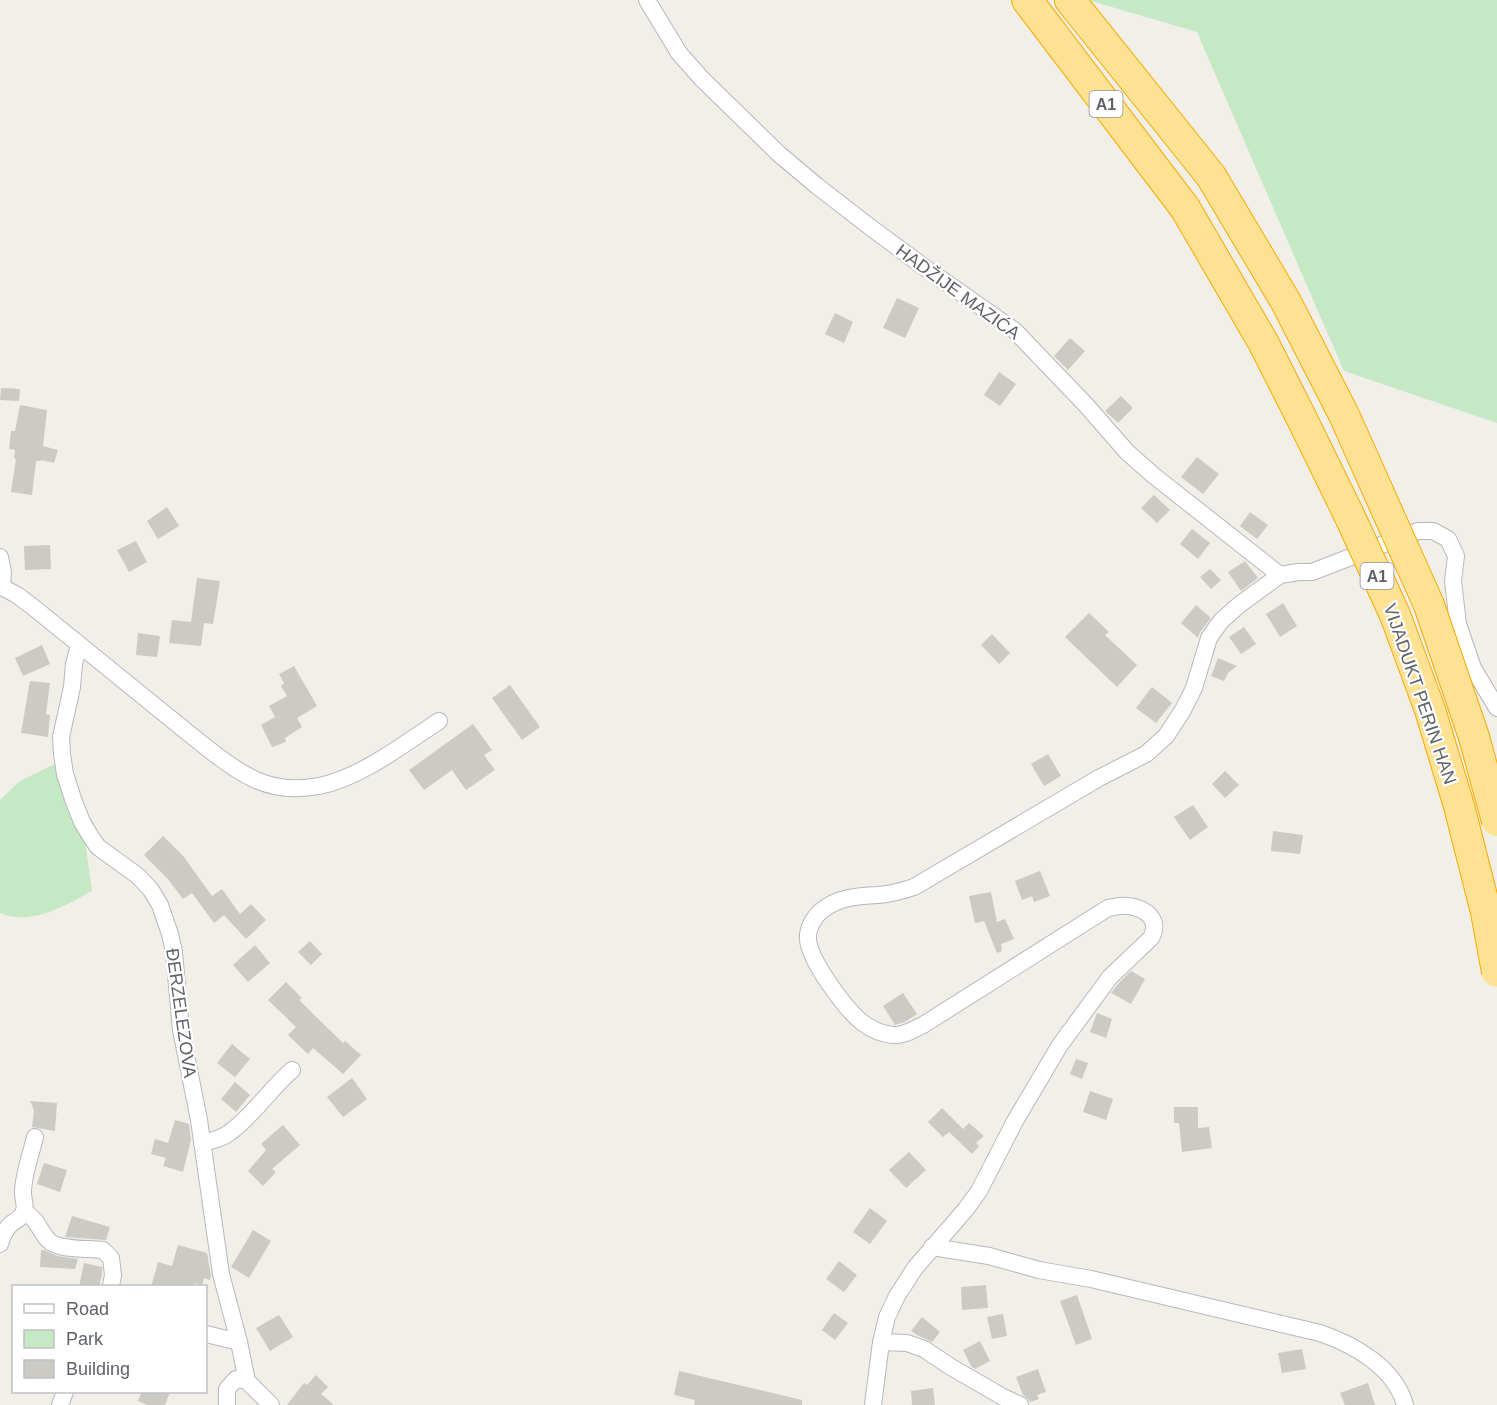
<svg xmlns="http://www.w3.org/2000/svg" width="1497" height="1405" font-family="Arial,sans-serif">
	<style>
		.green { fill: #c5e8c5 }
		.building { fill: #cccac5 }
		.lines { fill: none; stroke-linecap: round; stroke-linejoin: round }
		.street-casing { stroke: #b5b8bc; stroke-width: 18 }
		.highway-casing { stroke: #f9ab00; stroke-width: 32 }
		.street { stroke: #fff; stroke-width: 16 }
		.highway { stroke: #fde293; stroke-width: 30 }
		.highway-bridge-casing { stroke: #f9ab00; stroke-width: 32; stroke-linecap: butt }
		.highway-bridge { stroke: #fde293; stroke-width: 30 }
		.labels { text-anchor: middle; stroke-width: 4.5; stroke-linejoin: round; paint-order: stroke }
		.shield { fill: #fff; stroke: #8f9295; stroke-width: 1.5 }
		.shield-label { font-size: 16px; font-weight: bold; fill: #5f6368 }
		.street-label { font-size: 18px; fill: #5f6368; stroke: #fff }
	</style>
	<rect width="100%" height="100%" fill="#f1efe8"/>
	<g class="green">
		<path d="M1088,0H1497V423L1344,371L1197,32Z"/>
		<path d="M59,762L85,841L92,891C64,906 32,926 0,913V800L20,781Z"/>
	</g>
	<g class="building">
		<path d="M897,298L919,308L905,338L883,328Z"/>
		<path d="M835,313L853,322L844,343L825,334Z"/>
		<path d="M1070,338L1085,351L1068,370L1054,356Z"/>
		<path d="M999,372L1016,384L1000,406L984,395Z"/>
		<path d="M1,388L20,389L19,401L0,400Z"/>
		<path d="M1121,396L1133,408L1118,423L1105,411Z"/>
		<path d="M20,405L47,410L43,446L58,450L54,463L41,460V461H36L32,495L11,492L16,459L14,458L15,450L9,449L11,431H15Z"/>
		<path d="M1197,457L1219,474L1203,494L1181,477Z"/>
		<path d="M1154,495L1170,510L1157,523L1141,508Z"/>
		<path d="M167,507L179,526L158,539L147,521Z"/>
		<path d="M1250,512L1268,525L1257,539L1240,526Z"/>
		<path d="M1192,529L1210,543L1198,559L1180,544Z"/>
		<path d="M136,541L147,562L129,572L117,550Z"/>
		<path d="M50,545L51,569L25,570L24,546Z"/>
		<path d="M1245,561L1258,578L1241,591L1228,572Z"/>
		<path d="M1210,569L1221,580L1211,589L1200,577Z"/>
		<path d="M197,578L220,581L213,624L204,623L201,646L169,643L172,620L191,622Z"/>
		<path d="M1283,603L1297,626L1280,637L1266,614Z"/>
		<path d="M1196,605L1211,618L1200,632L1198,638L1181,623Z"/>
		<path d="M1089,613L1109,632L1105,635L1137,665L1117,687L1065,637Z"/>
		<path d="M1244,627L1256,644L1241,654L1229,637Z"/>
		<path d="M138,633L160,636L157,657L136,655Z"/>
		<path d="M992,634L1010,653L999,664L981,645Z"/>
		<path d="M42,645L50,664L23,676L15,658Z"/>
		<path d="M1218,658L1237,666L1228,673L1224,681L1211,676Z"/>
		<path d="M294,666L317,706L297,718L302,727L285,738L286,742L272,747L261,725L275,717L269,706L287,696L281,686L284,683L279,674Z"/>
		<path d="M30,681L50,683L46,714L50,715L48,737L21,733Z"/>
		<path d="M510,685L540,727L522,740L492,698Z"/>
		<path d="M1152,687L1172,703L1156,723L1136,708Z"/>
		<path d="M473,724L492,750L484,755L495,770L466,790L452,770L424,790L409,770Z"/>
		<path d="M1048,754L1061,776L1044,786L1031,764Z"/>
		<path d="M1225,771L1239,785L1225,798L1212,784Z"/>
		<path d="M1193,805L1208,827L1190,840L1174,817Z"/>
		<path d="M1273,831L1303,835L1300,854L1271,851Z"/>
		<path d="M163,836L184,857L212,896L222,889L240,914L251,904L266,920L246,939L224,915L214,923L192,893L183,899L167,878L144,855Z"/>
		<path d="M1040,871L1050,896L1034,902L1032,896L1022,900L1015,881Z"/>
		<path d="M991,892L997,922L1005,919L1014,939L1001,944L1002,951L997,953L984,921L975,923L969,896Z"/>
		<path d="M310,941L322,954L311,965L298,952Z"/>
		<path d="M255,945L270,963L248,982L233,965Z"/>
		<path d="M1131,971L1145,979L1131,1004L1111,993L1118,984Z"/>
		<path d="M286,982L302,998L299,1000L343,1043L345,1041L361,1055L343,1074L313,1048L308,1054L288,1035L296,1027L268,1000Z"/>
		<path d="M903,993L917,1014L905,1022L895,1025L883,1006Z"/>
		<path d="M1097,1013L1112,1019L1106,1038L1090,1032Z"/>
		<path d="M232,1044L250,1059L235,1077L217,1063Z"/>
		<path d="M1076,1059L1088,1063L1082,1079L1070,1074Z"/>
		<path d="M352,1078L367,1099L343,1117L327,1097Z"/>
		<path d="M235,1082L250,1095L236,1112L221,1099Z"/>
		<path d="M1090,1091L1113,1099L1106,1120L1083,1112Z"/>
		<path d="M30,1101L57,1103L55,1131L32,1127L34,1110Z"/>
		<path d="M1174,1107H1198V1128L1209,1127L1212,1148L1182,1152L1179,1123H1174Z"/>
		<path d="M942,1108L963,1129L969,1123L984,1136L976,1143L979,1146L972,1154L949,1132L943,1137L928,1122Z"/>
		<path d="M175,1120L189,1124L191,1140L183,1172L163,1166L166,1158L151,1154L155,1139L168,1143Z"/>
		<path d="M283,1125L300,1145L272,1169L276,1172L263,1186L248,1171L266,1150L261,1144Z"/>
		<path d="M909,1152L926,1170L906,1188L889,1170Z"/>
		<path d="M44,1163L67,1170L60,1192L37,1184Z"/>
		<path d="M870,1208L887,1221L870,1244L853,1232Z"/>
		<path d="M72,1216L110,1227L106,1240L65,1237Z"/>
		<path d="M253,1230L271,1241L249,1278L231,1267Z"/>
		<path d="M178,1245L207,1253L211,1276L210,1280L204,1278L202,1285L195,1283L194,1287H151L158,1262L172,1266Z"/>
		<path d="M41,1250H44L57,1256L78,1259L75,1269L40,1267Z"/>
		<path d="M839,1261L857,1275L844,1292L826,1279Z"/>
		<path d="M84,1263L102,1267V1274L99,1287H79Z"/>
		<path d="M986,1285L988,1308L962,1310L961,1287Z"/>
		<path d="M1077,1295L1092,1339L1076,1345L1060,1301Z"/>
		<path d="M834,1313L848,1323L835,1340L822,1330Z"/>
		<path d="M1003,1314L1007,1336L992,1339L987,1317Z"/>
		<path d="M279,1315L293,1337L270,1351L256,1328Z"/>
		<path d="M922,1317L940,1332L932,1342L917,1335L911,1331Z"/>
		<path d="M980,1341L990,1361L975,1369L971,1366L963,1350Z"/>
		<path d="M1302,1349L1306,1369L1282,1373L1278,1353Z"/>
		<path d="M1038,1369L1046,1392L1037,1395L1039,1399L1030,1402L1028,1399L1023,1395L1016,1377Z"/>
		<path d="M679,1371L802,1400V1405H694L695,1400L674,1395Z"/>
		<path d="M316,1375L328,1387L321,1394L334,1405H287L304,1383L307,1385Z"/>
		<path d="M1368,1383L1375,1405H1345L1340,1393Z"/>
		<path d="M933,1388L935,1405H912L911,1391Z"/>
		<path d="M142,1392H170L165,1405H147L138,1401Z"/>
	</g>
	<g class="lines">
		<g class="street-casing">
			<g id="street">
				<path d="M647,0L679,53L702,79L779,154L817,186L870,227L924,267L1015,331L1086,405L1127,452L1153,475L1280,575"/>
				<path d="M0,557L3,572L2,587"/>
				<path d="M0,586L17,595L33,607C79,644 125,682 171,719C195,738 229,768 256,780C276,789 298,790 319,786C360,778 404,744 439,721"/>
				<path d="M79,645L74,664L72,687L61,737L62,754L65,774L73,799L82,822L91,837L98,847L138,876L151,890L160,905L170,934L174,952L181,1030L199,1120L221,1274L239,1342L247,1381L271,1405"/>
				<path d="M202,1143C211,1141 221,1139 229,1133C252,1117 270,1089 292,1070"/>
				<path d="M24,1212C38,1219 39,1230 48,1240C58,1251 89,1248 103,1250L111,1258L113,1275L111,1286"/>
				<path d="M0,1244C2,1237 5,1229 11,1224C16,1220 22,1218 24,1211C26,1205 23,1199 23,1193C23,1174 31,1155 35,1137"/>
				<path d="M932,1247L989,1256L1039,1270L1091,1279L1320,1333C1355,1345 1395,1368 1405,1405"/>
				<path d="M206,1334L239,1342"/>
				<path d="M881,1342L907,1343L924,1349L951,1367L1003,1397L1020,1405"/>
				<path d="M60,1405L65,1392"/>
				<path d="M227,1405V1389L236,1379L247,1381"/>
				<path d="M873,1405L881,1342L887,1317L897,1296L915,1268L966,1209L979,1191L1015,1121L1060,1045L1110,977L1151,938C1161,920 1146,908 1128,906C1121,905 1115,907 1108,908L923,1025C914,1029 904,1036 893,1035C883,1034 871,1029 863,1023C846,1010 809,960 808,939C807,929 814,917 821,911C838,897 858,896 878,895C891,894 902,891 914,887L1099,778L1146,754L1166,736L1183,710L1194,688L1209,638L1221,621L1239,605L1280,575L1298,572H1312L1418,531H1433L1448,539L1456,556L1453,581L1458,624L1473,668L1497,708"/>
			</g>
		</g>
		<g class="highway-casing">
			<g id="highway">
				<path d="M1027,0L1185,208"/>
				<path d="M1070,0L1211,176"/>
			</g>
		</g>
		<use href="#street" class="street"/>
		<use href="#highway" class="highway"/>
		<g class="highway-bridge-casing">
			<g id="highway-bridge">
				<path d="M1211,176L1286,302L1344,415L1429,605L1474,737L1497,821"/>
				<path d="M1185,208L1263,342L1302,419L1350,517L1395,615L1430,710L1459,806L1486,912L1497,972"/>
			</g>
		</g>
		<use href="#highway-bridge" class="highway-bridge"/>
	</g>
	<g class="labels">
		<g class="shield">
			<rect x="1089.5" y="91" width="33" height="26" rx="4.5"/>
			<rect x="1360.5" y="563" width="33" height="26" rx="4.5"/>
		</g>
		<g class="shield-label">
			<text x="1106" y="110">A1</text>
			<text x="1377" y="582">A1</text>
		</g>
		<g class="street-label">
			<text transform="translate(958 292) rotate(36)" y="6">HADŽIJE MAZIĆA</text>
			<text transform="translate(1420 694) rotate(71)" y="6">VIJADUKT PERIN HAN</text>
			<text transform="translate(181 1013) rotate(82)" y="6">ĐERZELEZOVA</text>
		</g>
	</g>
	<rect x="12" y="1285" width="195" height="108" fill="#ffffff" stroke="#bfc1c3" stroke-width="1.5"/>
	<rect x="24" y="1304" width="30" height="9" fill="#ffffff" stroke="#bfc1c3" stroke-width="1.5"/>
	<text x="66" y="1315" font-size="18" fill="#5f6368">Road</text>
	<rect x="24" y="1330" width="30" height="18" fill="#c5e8c5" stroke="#bfc1c3" stroke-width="1.5"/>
	<text x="66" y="1345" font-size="18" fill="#5f6368">Park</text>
	<rect x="24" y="1360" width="30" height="18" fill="#cccac5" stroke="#bfc1c3" stroke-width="1.5"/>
	<text x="66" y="1375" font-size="18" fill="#5f6368">Building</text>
</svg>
